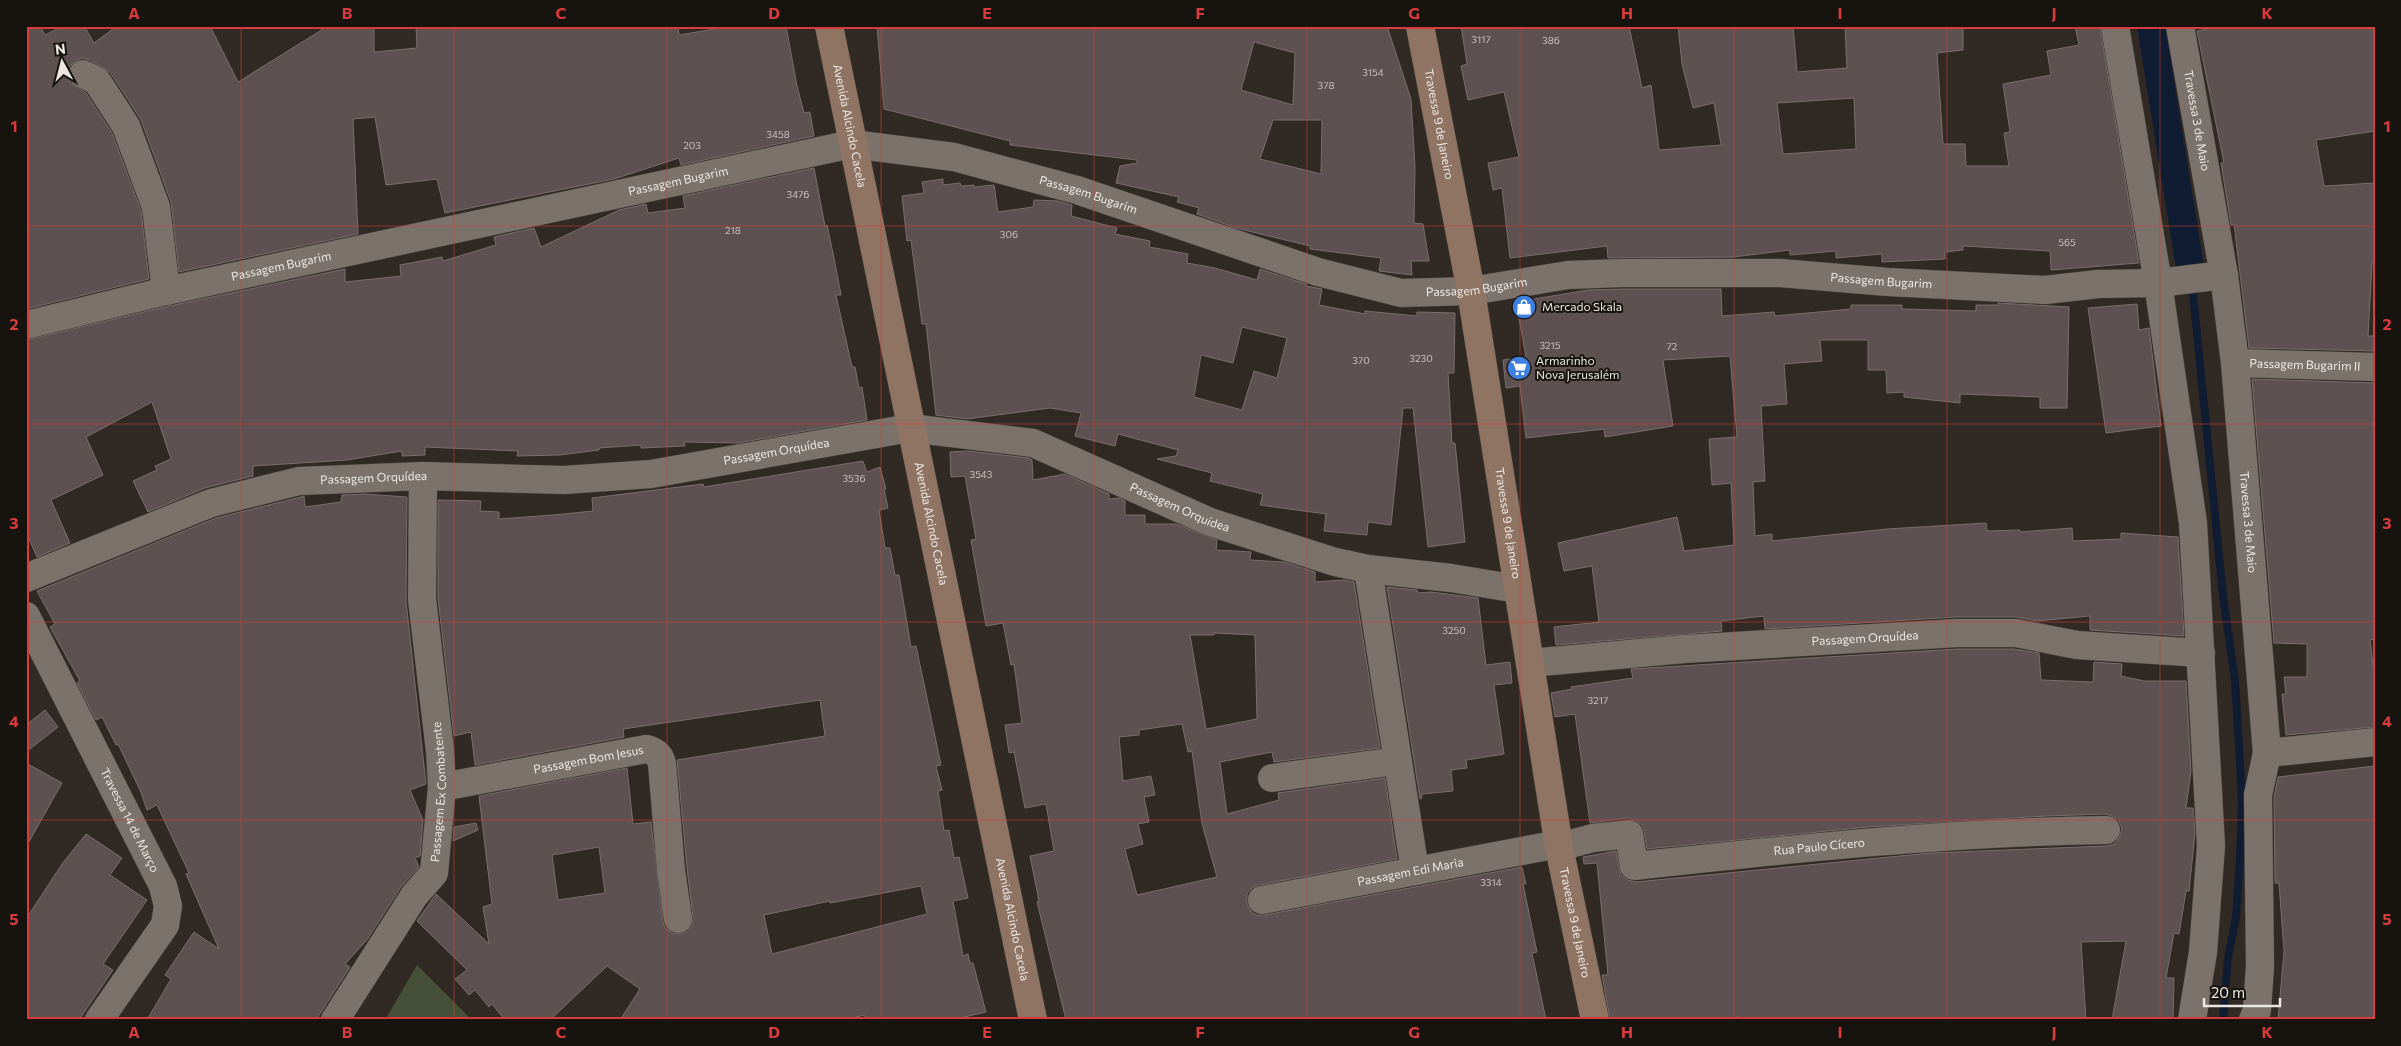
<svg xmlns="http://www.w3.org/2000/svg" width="2401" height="1046" font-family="Commissioner,sans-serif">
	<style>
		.green { fill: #464f37 }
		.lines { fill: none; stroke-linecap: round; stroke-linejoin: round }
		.stream { stroke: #101c32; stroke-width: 8 }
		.canal { stroke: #101c32; stroke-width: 28 }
		.building { fill: #5d5151; stroke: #7a6e6d; fill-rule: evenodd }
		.street-casing { stroke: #4b4640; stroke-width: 29 }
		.secondary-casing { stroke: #4b4640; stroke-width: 29 }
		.street { stroke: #7b736b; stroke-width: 28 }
		.secondary { stroke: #907463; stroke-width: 28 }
		.grid { fill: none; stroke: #d83b3b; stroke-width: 1; stroke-opacity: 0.55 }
		.labels { text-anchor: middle; stroke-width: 4; stroke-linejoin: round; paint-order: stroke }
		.number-label { font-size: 10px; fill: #c8c1be }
		.street-label { font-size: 12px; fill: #ebe6e2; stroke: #171410 }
		.poi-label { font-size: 12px; fill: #ebe6e2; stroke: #171410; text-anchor: start }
		.neatline { fill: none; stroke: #d83b3b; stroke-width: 2 }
		.grid-label { font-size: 16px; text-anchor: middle; font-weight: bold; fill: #d83b3b }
	</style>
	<rect width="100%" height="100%" fill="#312a24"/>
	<path class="green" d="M417,965L472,1020H385Z"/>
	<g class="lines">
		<path class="stream" d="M2192,283L2223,596L2235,680L2240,763L2242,806L2240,858L2236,917L2228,958L2223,1020"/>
		<path class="canal" d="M2151,26L2191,273"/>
	</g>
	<g class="building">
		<path d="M26,26H40L45,35L63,26H84L94,43L117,26H210L238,82L328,26H374V52L417,48L416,26H678L679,35L732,26H786L797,86L804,113L810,112L814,136L681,165L679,158L614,179L445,213L437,179L386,185L375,117L353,119L358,234L179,272L171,202L141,120L110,72L90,60L82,58L75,61L69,67L68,75L70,83L86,93L112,133L141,211L149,279L26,309Z"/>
		<path d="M877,26H1387L1411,99L1415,168L1414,223L1423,224L1429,261H1411L1412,275L1379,271L1381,258L1310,249V246L1236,228L1197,214L1199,208L1177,202L1179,197L1116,183L1120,166L1137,163V160L1010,145V141L884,109ZM1254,42L1295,53L1293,105L1241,90ZM1273,120H1322L1321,174L1260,159Z"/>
		<path d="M1461,26H1629L1642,88L1651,85L1659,150L1721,145L1714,103L1693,108L1682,64L1678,26H1793L1797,72L1847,68L1845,26H1963V50L1937,53L1943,144H1965L1966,166H2009L2004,133L2010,132L2003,84L2051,75L2047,51L2079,45L2075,26H2100L2139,263L2051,270L2050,251L1963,246V250L1945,252V259L1882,262V254L1836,258V251L1790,255V250L1733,257L1608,258L1607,246L1510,258L1502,188L1493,190L1488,163L1519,157L1504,92L1468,100L1461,66L1467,64ZM1854,98L1856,149L1783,154L1777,103Z"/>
		<path d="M2222,26H2375V131L2316,140L2324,186L2375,183V263H2372L2368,336H2375V351L2249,348L2234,224L2231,225L2221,163H2224L2197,31Z"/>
		<path d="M814,168L825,226L827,225L834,258L841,295H836L852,367H855L859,388L862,387L867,420L738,443L684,442L685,446L641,448V445L599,448V450L560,455L517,456L518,451L425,447V455L402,456V451L347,460L253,466V476L205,488L148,512L133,481L157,470L155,466L171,459L152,402L86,437L103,475L51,500L70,543L37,557L26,532V340L169,306L345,269V282L401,276L400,265L442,257L443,261L496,245L494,237L534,228L541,247L619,210L646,204L648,213L685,208L683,196Z"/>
		<path d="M943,179V185L960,183L961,186L974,185V187L994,185L998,212L1033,207L1034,200L1058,201L1072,205L1071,216L1117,228L1115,234L1150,241L1149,247L1188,254L1187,263L1215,268L1257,280L1260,269L1306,284V286L1322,289L1319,305L1365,314V311L1417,316V312L1455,313L1454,373H1448L1452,443H1455L1465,542L1428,547L1413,408H1403L1391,525L1368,522L1367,535L1324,531L1326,514L1260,505L1263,494L1210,481L1212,473L1157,459L1176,456L1178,450L1118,434L1115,446L1075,436L1081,413L1050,408L967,419L936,415L926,324H922L911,240L907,241L902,196L924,193L922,182ZM1242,327L1287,338L1277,378L1254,371L1242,410L1194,397L1201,355L1233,363Z"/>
		<path d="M1623,289H1721L1722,316L1774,312L1775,316L1851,309V305H1902V309L1976,311V305H1998V303L2069,307L2067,408H2040V397L1960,394V403L1904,397V392L1887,393L1886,370H1868V340H1820L1822,361L1784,364L1787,404L1761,406L1765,481L1753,482L1755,536L1772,534V541L1887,529L1986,523L1987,531L2020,530V532L2072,528L2073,541L2121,539V533L2178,537L2184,636L2090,630V616L2037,621L2016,617H1956L1765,629L1764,616L1721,621L1722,631L1556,645L1554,627L1599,622L1592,566L1564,571L1558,543L1677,517L1684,551L1734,545L1731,483L1712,485L1709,439L1737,437L1730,356L1663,360L1673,426L1605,437L1604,429L1526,438L1520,386L1506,388L1503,360L1526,357L1516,302L1588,290Z"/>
		<path d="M2137,304L2139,330L2149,328L2161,426L2106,433L2088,308Z"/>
		<path d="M2252,379L2375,383V639L2370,640L2375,682V727L2286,735L2282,694H2286L2284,677H2307V644L2274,643Z"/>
		<path d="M968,451L1029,458L1032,460L1033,480L1065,474L1109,494V499L1119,498L1125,501V515H1145V524H1176L1217,540L1216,550L1251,552L1250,560L1284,562L1315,572V582L1343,580L1354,582L1380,748L1274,762L1272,752L1220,762L1227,814L1279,800L1278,793L1385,778L1397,859L1259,885L1252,888L1247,894V903L1251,911L1256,915H1265L1522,867L1526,884H1523L1537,952L1532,953L1546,1020H1066L1037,902L1039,901L1030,856L1054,851L1046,804L1025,808L1014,752L1009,753L1005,725L1022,723L1014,664L1011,665L1003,623L986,626L971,540L976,539L965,476L951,477L950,452ZM1214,633L1255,635L1257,719L1206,729L1190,635H1214ZM1182,724L1188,752L1192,751L1202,824L1217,877L1137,895L1125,849L1143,844L1138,824L1149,822L1144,797L1155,795L1151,776L1123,781L1119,737L1139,735V730Z"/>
		<path d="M863,461L867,472L880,467L886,489H884L888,508L879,510L885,548H890L895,575H899L911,647L916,646L941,765L936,766L942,790L938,791L944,831L949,830L954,858L959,857L968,898L953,901L963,956L968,954L970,963H973L986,1012L951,1020H865L864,1015L845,1020H620L640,989L607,966L550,1020H505L492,1004L489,1007L475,990L469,995L455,979L467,970L417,921L436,894L489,944L483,907L492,904L479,796L627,768L633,824L651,822L663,922L665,928L672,933L681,934L687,932L692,925L693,917L687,868L677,760L825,736L820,700L623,729L624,737L475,765L471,732L454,736L438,598V500L481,501L480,511L499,512V519L553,515L593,511L592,498L703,484L704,487ZM599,847L605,893L558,900L552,855ZM921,886L927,914L772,954L764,915L830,901V903Z"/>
		<path d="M364,494L407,497L406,601L426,784L410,790L423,820L420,856L415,858L419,867L401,887L367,940L345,964L350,967L316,1020H147L171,979L165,975L194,932L219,949L186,874L189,873L157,805L147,810L140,790L118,744L116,745L102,717L96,720L77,683L80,681L50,627L55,624L37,591L216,518L301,497L304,496L305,507L341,502L342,495Z"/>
		<path d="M1387,587L1417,590L1418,593L1431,592L1478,598L1486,665L1510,662L1512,683L1494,685L1504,754L1466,760L1467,768L1451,770L1453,791L1422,794V798L1420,799Z"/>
		<path d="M1957,649H2014L2039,653L2041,680L2093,682L2094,662L2122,664L2121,676L2144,681H2186L2191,771L2186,808H2193L2195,833L2189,891H2186L2179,934L2174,933L2166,978H2174L2173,1020H2112L2126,941L2081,942L2086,1020H1739V1017L1713,1020H1610L1602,975H1608L1597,863L1584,864L1583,857L1616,851L1621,875L1628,880L1636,882L1930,853L2106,846L2114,844L2119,838L2122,829L2119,821L2114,817L2106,814L2046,816L1868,827L1647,849L1644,831L1642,825L1635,820L1627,818L1590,823L1575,714L1555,717L1551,693L1572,689L1571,687L1633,678L1631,669Z"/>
		<path d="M45,710L58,727L26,752V725Z"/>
		<path d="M26,763L62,783L26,847Z"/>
		<path d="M2375,766V1020H2278L2284,951L2279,883H2275L2274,797L2278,777Z"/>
		<path d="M476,823L478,830L453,841L454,827Z"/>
		<path d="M86,834L122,858L110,875L147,900L103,964L113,970L79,1020H26V919L62,864Z"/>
	</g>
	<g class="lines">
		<g class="street-casing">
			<g id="street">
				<path d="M2115,26L2158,283L2193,523L2211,846L2203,952L2192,1020"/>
				<path id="s1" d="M2180,26L2224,275L2235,363L2267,753L2258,795L2260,966L2257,1010L2253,1020"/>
				<path d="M83,74L97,81L126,126L156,207L166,291"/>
				<path id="s2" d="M26,325L166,291L852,144L954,157L1077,190L1318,272L1401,293L1471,291L1568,275L1623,273H1780L1888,282L2045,290L2098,284L2158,283L2224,275"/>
				<path id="s3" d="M2235,363L2375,367"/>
				<path d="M1368,569L1415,871"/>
				<path id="s4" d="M26,578L211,503L299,481L423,476L564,480L651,474L910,428L1033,443L1210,522L1335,562L1368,569L1451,578L1518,589"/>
				<path id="s5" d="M26,616L163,886L168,906L165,925L99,1020"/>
				<path id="s6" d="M1530,663L1684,649L1957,633H2016L2077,645L2201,653"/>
				<path d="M2267,753L2375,742"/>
				<path d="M1272,778L1397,761"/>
				<path id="s7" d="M442,787L646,749C655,751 660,755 662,764L671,870L678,919"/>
				<path id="s8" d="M1559,847L1593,838L1629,834L1634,866C1791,849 1948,832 2106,830"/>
				<path id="s9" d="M1262,900L1559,844"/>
				<path id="s10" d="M335,1020L414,896L434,873L442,787L440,751L422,599L423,476"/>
			</g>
		</g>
		<g class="secondary-casing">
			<g id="secondary">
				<path id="s11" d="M829,26L1033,1020"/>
				<path id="s12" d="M1420,26L1471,291L1559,847L1595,1020"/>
			</g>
		</g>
		<use href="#street" class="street"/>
		<use href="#secondary" class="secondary"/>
	</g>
	<path class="grid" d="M241,26V1020M454,26V1020M667,26V1020M881,26V1020M1094,26V1020M1307,26V1020M1520,26V1020M1734,26V1020M1947,26V1020M2160,26V1020M26,226H2375M26,424H2375M26,622H2375M26,820H2375"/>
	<defs>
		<g id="shop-disc" transform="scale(1.25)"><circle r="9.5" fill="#3f7fe0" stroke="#171410"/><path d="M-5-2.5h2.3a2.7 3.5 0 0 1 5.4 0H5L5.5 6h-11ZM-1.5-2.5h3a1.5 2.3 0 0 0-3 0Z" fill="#fff"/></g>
		<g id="supermarket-disc" transform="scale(1.25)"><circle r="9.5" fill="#3f7fe0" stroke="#171410"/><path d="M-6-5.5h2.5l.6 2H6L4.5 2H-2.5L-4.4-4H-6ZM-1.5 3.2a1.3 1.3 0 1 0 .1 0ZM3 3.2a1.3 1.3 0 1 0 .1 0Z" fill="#fff"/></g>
	</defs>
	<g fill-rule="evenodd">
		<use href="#shop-disc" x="1524" y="307"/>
		<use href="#supermarket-disc" x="1519" y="368"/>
	</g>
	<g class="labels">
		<g class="number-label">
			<text x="1481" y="43">3117</text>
			<text x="1551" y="44">386</text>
			<text x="1373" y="76">3154</text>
			<text x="1326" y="89">378</text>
			<text x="778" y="138">3458</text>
			<text x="692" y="149">203</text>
			<text x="798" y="198">3476</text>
			<text x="733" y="234">218</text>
			<text x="1009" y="238">306</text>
			<text x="2067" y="246">565</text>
			<text x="1550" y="349">3215</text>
			<text x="1672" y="350">72</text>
			<text x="1421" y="362">3230</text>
			<text x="1361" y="364">370</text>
			<text x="981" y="478">3543</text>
			<text x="854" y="482">3536</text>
			<text x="1454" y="634">3250</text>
			<text x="1598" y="704">3217</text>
			<text x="1491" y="886">3314</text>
		</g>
		<g class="street-label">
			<text dy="4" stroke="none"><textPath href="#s1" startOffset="96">Travessa 3 de Maio</textPath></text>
			<text dy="4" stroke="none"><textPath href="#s12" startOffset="100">Travessa 9 de Janeiro</textPath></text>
			<text dy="4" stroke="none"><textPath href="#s11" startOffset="102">Avenida Alcindo Cacela</textPath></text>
			<text dy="4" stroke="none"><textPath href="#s2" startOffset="668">Passagem Bugarim</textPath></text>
			<text dy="4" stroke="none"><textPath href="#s2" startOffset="1088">Passagem Bugarim</textPath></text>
			<text dy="4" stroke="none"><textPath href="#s2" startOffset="262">Passagem Bugarim</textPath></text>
			<text dy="4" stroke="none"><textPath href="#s2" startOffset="1898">Passagem Bugarim</textPath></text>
			<text dy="4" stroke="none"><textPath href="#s2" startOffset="1492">Passagem Bugarim</textPath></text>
			<text dy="4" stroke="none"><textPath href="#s3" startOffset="70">Passagem Bugarim II</textPath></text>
			<text dy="4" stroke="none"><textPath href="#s4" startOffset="770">Passagem Orquídea</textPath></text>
			<text dy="4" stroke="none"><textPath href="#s4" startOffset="365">Passagem Orquídea</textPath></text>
			<text dy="4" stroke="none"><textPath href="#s4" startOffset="1190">Passagem Orquídea</textPath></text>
			<text dy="4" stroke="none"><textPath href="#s1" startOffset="501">Travessa 3 de Maio</textPath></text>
			<text dy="4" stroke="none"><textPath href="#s11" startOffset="508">Avenida Alcindo Cacela</textPath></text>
			<text dy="4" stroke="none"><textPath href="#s12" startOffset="505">Travessa 9 de Janeiro</textPath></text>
			<text dy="4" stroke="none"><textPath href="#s6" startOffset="336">Passagem Orquídea</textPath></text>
			<text dy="4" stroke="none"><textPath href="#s7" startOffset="149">Passagem Bom Jesus</textPath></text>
			<text dy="4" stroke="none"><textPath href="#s10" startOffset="259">Passagem Ex Combatente</textPath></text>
			<text dy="4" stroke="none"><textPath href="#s5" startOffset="229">Travessa 14 de Março</textPath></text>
			<text dy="4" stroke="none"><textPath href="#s8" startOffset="290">Rua Paulo Cícero</textPath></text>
			<text dy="4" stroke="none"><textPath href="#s9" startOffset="151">Passagem Edi Maria</textPath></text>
			<text dy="4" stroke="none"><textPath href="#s11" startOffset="912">Avenida Alcindo Cacela</textPath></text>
			<text dy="4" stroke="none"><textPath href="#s12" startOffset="910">Travessa 9 de Janeiro</textPath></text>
		</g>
		<g class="poi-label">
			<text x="1542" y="311">Mercado Skala</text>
			<text x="1536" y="365">Armarinho<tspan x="1536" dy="14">Nova Jerusalém</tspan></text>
		</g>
	</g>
	<rect width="2401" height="1046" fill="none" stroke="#171410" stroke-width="55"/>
	<g transform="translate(62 62) rotate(353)" stroke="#171410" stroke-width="4" paint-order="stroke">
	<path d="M0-4L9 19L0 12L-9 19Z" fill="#ebe6e2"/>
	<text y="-8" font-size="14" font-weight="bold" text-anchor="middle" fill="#ebe6e2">N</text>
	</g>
	<path d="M2204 998v8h76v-8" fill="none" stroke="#ebe6e2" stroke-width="2.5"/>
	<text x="2211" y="998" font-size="15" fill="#ebe6e2" stroke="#171410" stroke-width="4" paint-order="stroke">20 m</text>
	<rect x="28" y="28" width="2346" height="990" class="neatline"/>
	<g class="grid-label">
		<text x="134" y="19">A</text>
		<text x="347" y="19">B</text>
		<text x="561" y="19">C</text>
		<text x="774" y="19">D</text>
		<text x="987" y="19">E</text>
		<text x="1200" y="19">F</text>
		<text x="1414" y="19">G</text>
		<text x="1627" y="19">H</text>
		<text x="1840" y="19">I</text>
		<text x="2054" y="19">J</text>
		<text x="2267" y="19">K</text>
		<text x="14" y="132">1</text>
		<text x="2387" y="132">1</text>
		<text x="14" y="330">2</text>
		<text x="2387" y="330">2</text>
		<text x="14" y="529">3</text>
		<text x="2387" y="529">3</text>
		<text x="14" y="727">4</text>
		<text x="2387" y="727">4</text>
		<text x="14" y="925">5</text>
		<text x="2387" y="925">5</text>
		<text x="134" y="1038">A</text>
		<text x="347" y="1038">B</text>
		<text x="561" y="1038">C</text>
		<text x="774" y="1038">D</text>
		<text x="987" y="1038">E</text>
		<text x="1200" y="1038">F</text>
		<text x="1414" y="1038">G</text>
		<text x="1627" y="1038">H</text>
		<text x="1840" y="1038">I</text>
		<text x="2054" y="1038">J</text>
		<text x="2267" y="1038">K</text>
	</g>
</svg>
